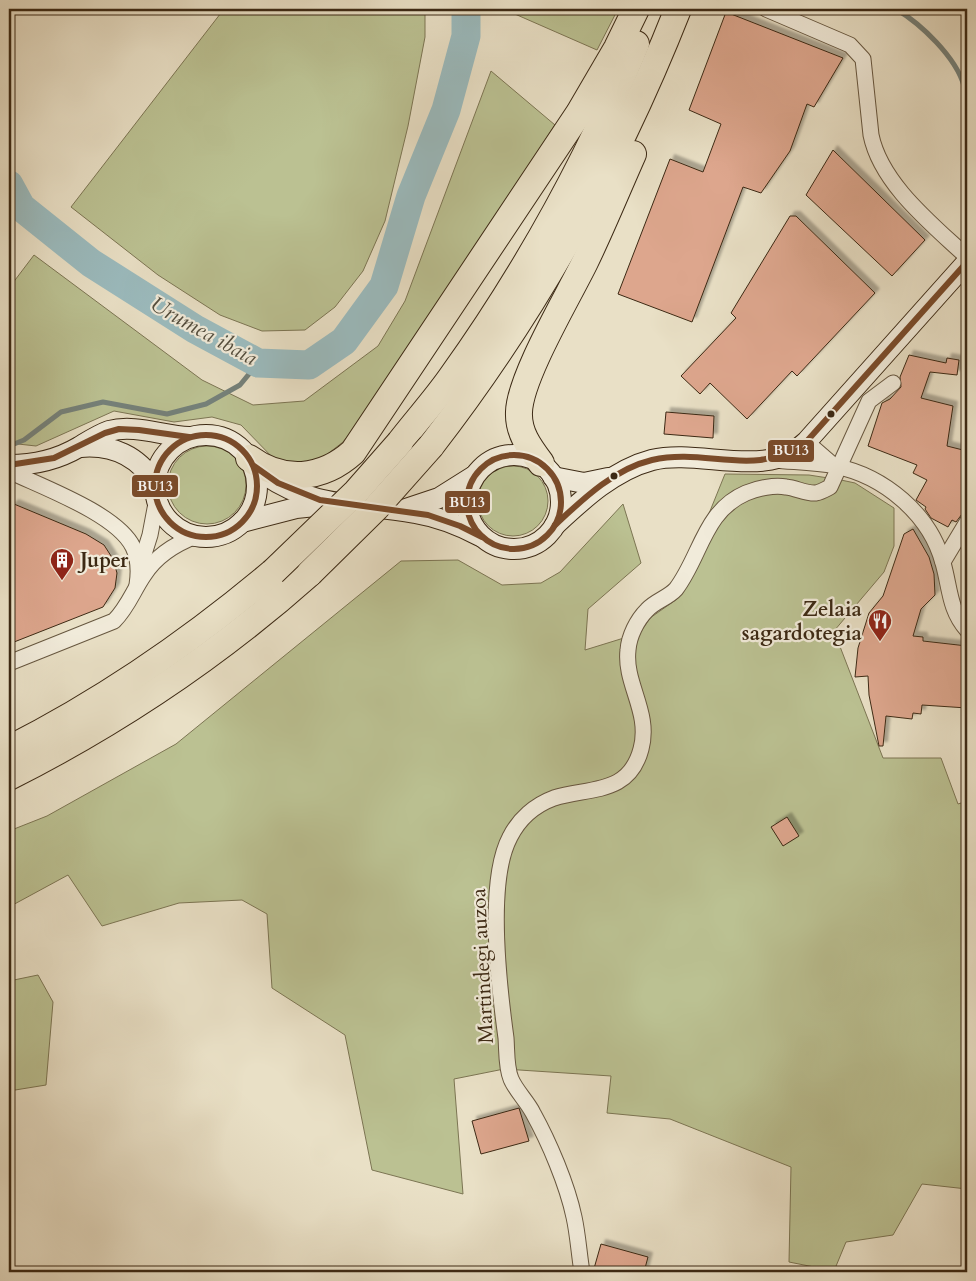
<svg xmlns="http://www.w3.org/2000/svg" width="976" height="1281" font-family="Cardo,serif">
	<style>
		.green { fill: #bbc192; stroke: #7c7553 }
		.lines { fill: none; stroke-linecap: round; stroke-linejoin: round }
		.stream { stroke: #75817a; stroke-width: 5 }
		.river { stroke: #9bbbbe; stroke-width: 29 }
		.building { fill: #dda68d; stroke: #3c2914; filter: url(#shadow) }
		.street-casing { stroke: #675740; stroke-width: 17 }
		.secondary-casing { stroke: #3c2914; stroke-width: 22 }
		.highway-casing { stroke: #3c2914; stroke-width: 28 }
		.street { stroke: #f1ebda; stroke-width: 15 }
		.secondary { stroke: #f1ebda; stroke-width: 20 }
		.highway { stroke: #e9e0c6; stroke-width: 26 }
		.highway-bridge-casing { stroke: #3c2914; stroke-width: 28; stroke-linecap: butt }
		.highway-bridge { stroke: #e9e0c6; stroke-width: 26 }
		.bus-1-casing { stroke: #f1ebda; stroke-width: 10 }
		.bus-1 { stroke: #7a4b2a; stroke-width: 6 }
		.bus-dot { fill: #3c2914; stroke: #f1ebda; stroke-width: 2 }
		.labels { text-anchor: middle; stroke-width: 4.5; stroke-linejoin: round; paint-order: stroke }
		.poi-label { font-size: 21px; font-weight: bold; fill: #3c2914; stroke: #f1ebda; text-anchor: start }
		.street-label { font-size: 21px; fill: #3c2914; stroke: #f1ebda }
		.water-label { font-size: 22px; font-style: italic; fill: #544e3e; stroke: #f1ebda }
		.line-badge { stroke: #f1ebda; stroke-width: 2 }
		.badge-label { font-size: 14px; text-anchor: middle; font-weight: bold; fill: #fff }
	</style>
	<defs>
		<filter id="shadow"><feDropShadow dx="4.5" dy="-4.5" stdDeviation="1" flood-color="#0004"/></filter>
	</defs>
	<rect width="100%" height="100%" fill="#e9e0c6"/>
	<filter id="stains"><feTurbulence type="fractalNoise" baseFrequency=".004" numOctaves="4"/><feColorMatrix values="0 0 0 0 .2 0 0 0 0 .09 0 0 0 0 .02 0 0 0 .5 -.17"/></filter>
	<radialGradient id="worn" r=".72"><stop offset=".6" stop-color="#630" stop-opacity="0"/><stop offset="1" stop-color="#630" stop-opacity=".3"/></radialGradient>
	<g class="green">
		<path d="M224,9H425V37L408,126L385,221L363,271L335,307L305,330L262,331L220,315L158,275L71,207Z"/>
		<path d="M508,9H618L597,50L508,11Z"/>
		<path d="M491,71L555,125L370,408L343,442L325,456L299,466L275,460L241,425L212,417L174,422L114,411L36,446L9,443V288L34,255L202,380L253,405L304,401L378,346L405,301Z"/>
		<circle cx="207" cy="485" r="39"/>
		<circle cx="513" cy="501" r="35"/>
		<path d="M725,474L809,475L841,480L855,483L894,508V546L884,572L834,631L883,758H941L958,804L967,801V1189L922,1184L893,1235L846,1242L834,1271L789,1262L791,1167L670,1119L607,1113L611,1076L504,1069L454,1079L463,1194L372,1170L345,1035L272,988L267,914L242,900L179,903L102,926L68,875L9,907V831L47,816L176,744L401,561L458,560L502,585L541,583L560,572L623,504L641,563L588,609L585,650L640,633L650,618L677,599L697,565L706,521Z"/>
		<path d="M38,975L53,1002L46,1085L9,1091V981Z"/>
	</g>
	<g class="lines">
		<g class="stream">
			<path d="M896,9C921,24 956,57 964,86C968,103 965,123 967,140"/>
			<path d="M9,446L24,440L61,412L103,402L167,414L206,404L240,385L258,363"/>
		</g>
		<path class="river" d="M9,185L21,207L91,263L195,329L258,363L309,365L344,341L384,286L411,196L446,110L466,36V9"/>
	</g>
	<g class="building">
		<path d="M726,12L843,58L814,107L807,104L790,151L761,193L743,187L692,322L618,294L670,159L703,172L721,124L689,110Z"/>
		<path d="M833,150L925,240L892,276L806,195Z"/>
		<path d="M790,216H796L875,293L797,376L792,371L747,419L710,383L700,394L681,376L736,318L731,313Z"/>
		<path d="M909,355L946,363L947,358L959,360L957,375L930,372L921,398L953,406L947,446L967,451V513L962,514L956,522L952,520L948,527L931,518L925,509L926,507L916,500L927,480L913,473L917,465L868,446L882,403L890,399L901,387L900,377Z"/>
		<path d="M666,412L714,416L713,438L664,434Z"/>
		<path d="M14,504L86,534L104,545L113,559L117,573L115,588L103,607L9,644V509Z"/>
		<path d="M913,529L929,557L934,574L935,595L921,609L913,636L923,637V641L967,646V708L922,705L921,714L913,713L912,719L886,716L883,746H879L869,695L868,676L855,677L858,648L869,613L883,596L904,534Z"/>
		<path d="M787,817L799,836L783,846L771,827Z"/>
		<path d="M519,1108L529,1141L481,1154L472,1121Z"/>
		<path d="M601,1244L648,1257L644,1272H593Z"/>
	</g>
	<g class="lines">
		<g class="street-casing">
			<g id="street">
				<path d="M766,9L850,45L863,59L871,135C881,184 932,224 967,257"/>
				<path d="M799,448L811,446L834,466"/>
				<path d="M774,460C794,462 815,462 835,466C884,476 930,514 943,563C950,587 949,610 967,630"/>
				<path d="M9,471C42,487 117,514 133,547C139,559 139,572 137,585"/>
				<path d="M943,562L967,522"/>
				<path d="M139,570L150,535L157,498"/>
				<path d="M9,663L114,621C128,607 133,591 144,575C156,556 175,544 196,536"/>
				<path d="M582,1272C579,1254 578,1235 574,1217C567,1184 549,1142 533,1113C527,1101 516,1091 511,1079C506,1067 507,1051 506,1038C499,987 486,882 510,837C519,819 535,805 554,798C590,787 629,795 641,749C651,712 624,684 628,650C629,636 637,620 647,610C655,601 668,598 676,589C701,556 704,511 746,493C758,488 774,485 786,487C796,488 807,494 816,493C821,492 826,489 830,487L869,401L893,383"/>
			</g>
		</g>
		<g class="secondary-casing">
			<g id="secondary">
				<circle cx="206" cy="486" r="51"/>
				<path d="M80,447C112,444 138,456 155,483"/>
				<circle cx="514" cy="502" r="47"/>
				<path d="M9,465C34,465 57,460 79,447C89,441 98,435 109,431C135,424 163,436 189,437"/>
				<path d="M264,474C316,510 357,502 415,513C439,517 459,525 480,536"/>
				<path d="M553,477L584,483L608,478"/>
				<path d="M406,509L439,498L474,476"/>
				<path d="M242,522L296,508L325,505"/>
				<path d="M555,525C583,499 614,470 652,460C701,448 767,481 807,441L967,262"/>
			</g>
		</g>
		<g class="highway-casing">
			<g id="highway">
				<path d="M400,442C417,420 436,399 452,376C525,274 588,160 636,44"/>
				<path d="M431,446C535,312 616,166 678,9"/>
				<path d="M249,458C283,483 322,480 353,452L579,113L617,48L636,9"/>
				<path d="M541,463C529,447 518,432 519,412C520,377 568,297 585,262C602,227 617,190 633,154"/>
				<path d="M9,749C104,701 191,641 273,572"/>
				<path d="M9,777C118,722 218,655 310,573"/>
			</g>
		</g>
		<use href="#street" class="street"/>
		<use href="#secondary" class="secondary"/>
		<use href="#highway" class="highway"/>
		<g class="highway-bridge-casing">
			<g id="highway-bridge">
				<path d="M273,572L356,492L400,442"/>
				<path d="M310,573L376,508L431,446"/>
			</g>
		</g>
		<use href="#highway-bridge" class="highway-bridge"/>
		<g class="bus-1-casing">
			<g id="bus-1">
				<circle cx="206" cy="486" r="51"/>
				<circle cx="514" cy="502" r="47"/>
				<path d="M9,465L54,458L105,433L119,429L139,430L189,437"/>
				<path d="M254,466L278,483L320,500L428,515L460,526L482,537"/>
				<path d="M555,525C583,499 614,469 652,460C709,447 754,480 807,441L967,262"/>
			</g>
		</g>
		<use href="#bus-1" class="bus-1"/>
	</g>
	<defs>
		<g id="building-pin" transform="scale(1.25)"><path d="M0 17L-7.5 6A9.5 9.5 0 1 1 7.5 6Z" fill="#8f2418" stroke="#f1ebda"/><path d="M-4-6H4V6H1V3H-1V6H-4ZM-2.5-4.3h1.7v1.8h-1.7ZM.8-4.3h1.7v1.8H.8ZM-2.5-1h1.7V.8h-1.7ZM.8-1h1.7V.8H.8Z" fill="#fff"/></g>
		<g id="restaurant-pin" transform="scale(1.25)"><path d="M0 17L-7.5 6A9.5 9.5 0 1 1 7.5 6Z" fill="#8f2418" stroke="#f1ebda"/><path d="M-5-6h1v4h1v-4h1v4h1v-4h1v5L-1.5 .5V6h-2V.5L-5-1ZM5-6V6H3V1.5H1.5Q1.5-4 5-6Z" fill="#fff"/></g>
	</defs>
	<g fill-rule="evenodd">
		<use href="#building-pin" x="62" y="560"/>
		<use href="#restaurant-pin" x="880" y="621"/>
	</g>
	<g class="bus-dot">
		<circle cx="831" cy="414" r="4.5"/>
		<circle cx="614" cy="476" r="4.5"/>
	</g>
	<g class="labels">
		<g class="poi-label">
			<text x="80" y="567">Juper</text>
			<text x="862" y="616" text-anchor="end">Zelaia<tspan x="862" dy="24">sagardotegia</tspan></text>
		</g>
		<g class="street-label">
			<text transform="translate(482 966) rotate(-93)" y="7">Martindegi auzoa</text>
		</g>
		<g class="water-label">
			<text transform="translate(204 330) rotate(29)" y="8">Urumea ibaia</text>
		</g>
	</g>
	<g class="line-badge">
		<rect x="767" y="439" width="48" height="24" rx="5" fill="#7a4b2a"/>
		<rect x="131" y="474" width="48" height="24" rx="5" fill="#7a4b2a"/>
		<rect x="444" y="490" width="47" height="24" rx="5" fill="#7a4b2a"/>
	</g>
	<g class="badge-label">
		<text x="791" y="455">BU13</text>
		<text x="155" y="491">BU13</text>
		<text x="467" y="507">BU13</text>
	</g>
	<rect width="976" height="1281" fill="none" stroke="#e9e0c6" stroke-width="30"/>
	<rect x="10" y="10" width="956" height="1261" fill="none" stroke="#3c2914" stroke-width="2.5"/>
	<rect x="15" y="15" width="946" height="1251" fill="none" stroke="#3c2914"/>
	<rect width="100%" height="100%" filter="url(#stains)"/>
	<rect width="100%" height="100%" fill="url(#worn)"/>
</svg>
